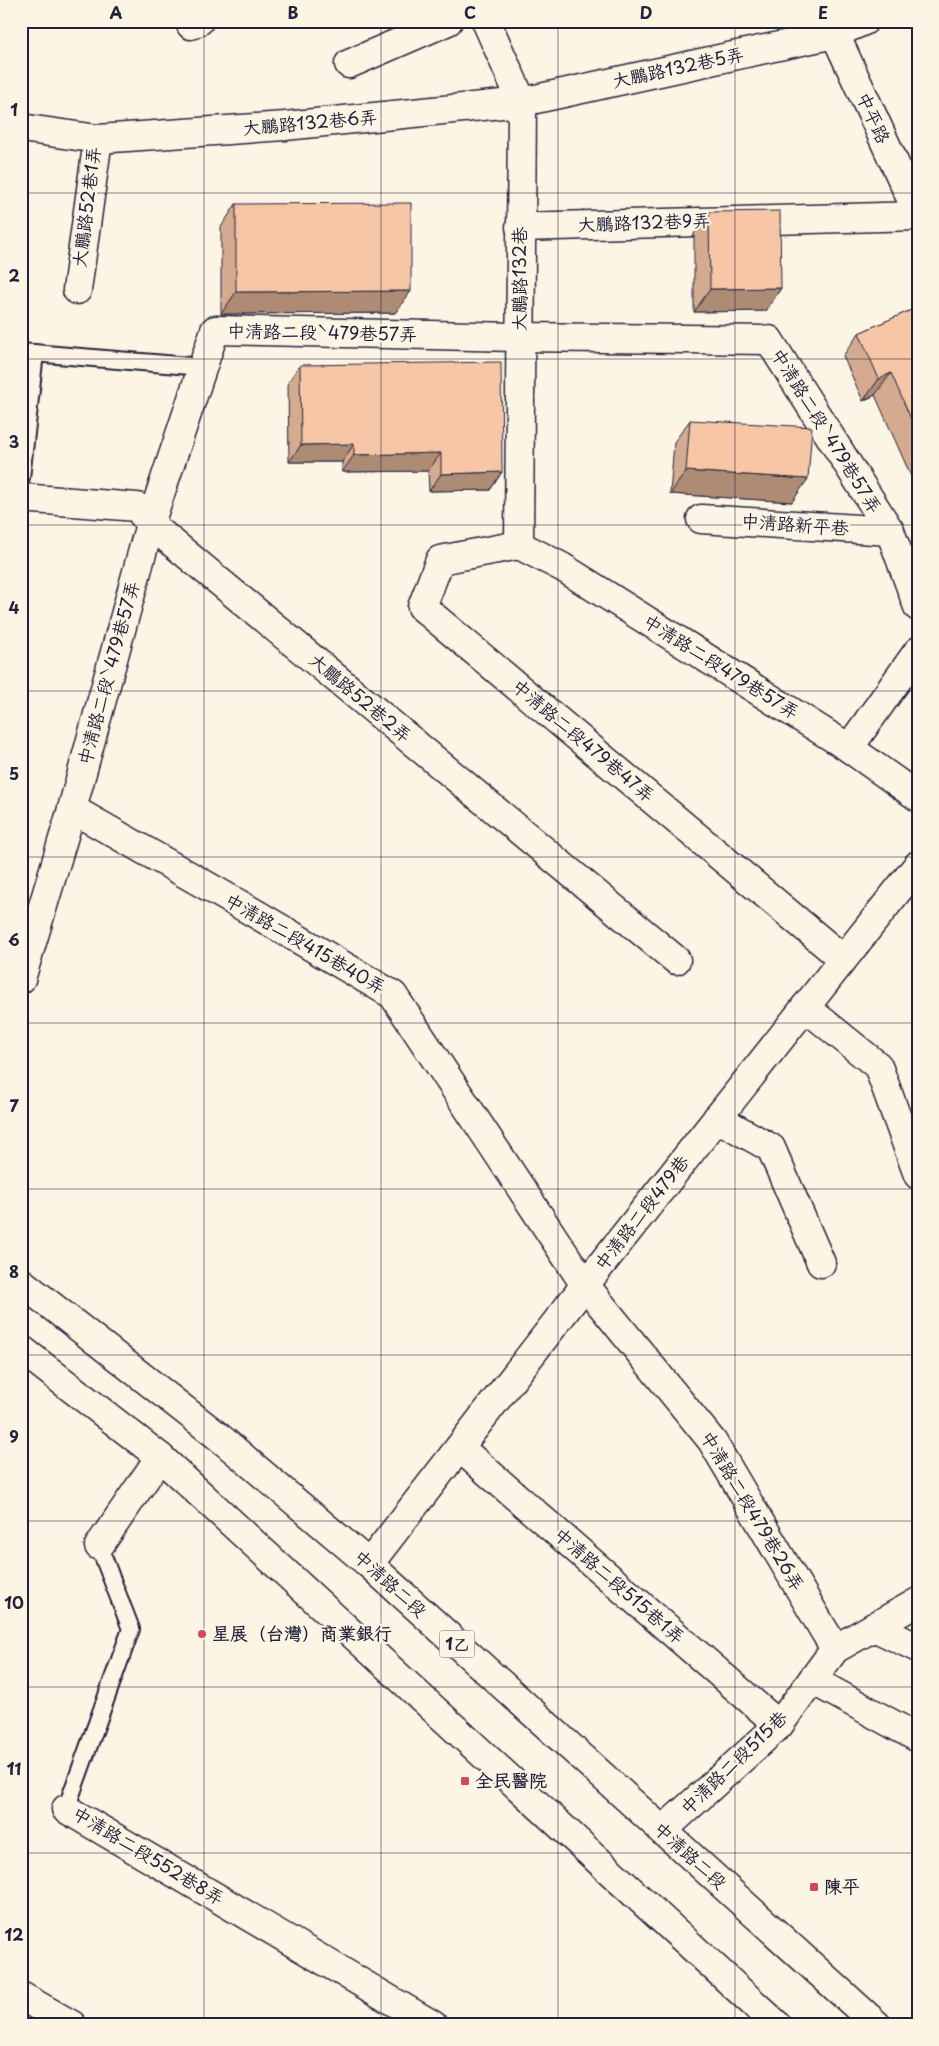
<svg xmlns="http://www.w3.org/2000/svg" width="939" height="2046" font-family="'Playpen Sans','LXGW WenKai TC',sans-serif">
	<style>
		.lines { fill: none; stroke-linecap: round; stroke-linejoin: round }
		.service-casing { stroke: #22223b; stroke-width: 20 }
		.minor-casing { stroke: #22223b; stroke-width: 31 }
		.primary-casing { stroke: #22223b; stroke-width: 31 }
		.service { stroke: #fcf5e5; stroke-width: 16 }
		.minor { stroke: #fcf5e5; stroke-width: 28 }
		.primary { stroke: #fcf5e5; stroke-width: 28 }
		.wall { fill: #d4aa90; stroke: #22223b }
		.shaded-wall { fill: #ad8b75; stroke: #22223b }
		.building { fill: #f7c6a7; stroke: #22223b }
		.grid { fill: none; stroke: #22223b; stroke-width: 1; stroke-opacity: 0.55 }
		.poi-dot { fill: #d1495b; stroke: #fcf5e5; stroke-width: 2 }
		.labels { text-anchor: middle; stroke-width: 4.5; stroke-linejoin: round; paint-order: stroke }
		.shield { fill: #fcf5e5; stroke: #63616e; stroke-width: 1 }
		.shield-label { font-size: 16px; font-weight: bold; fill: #22223b }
		.street-label { font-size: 18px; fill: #22223b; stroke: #fcf5e5 }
		.poi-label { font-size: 18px; font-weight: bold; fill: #22223b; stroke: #fcf5e5; text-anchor: start }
		.neatline { fill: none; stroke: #22223b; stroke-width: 2 }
		.grid-label { font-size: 16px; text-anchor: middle; font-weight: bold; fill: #22223b }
	</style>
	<rect width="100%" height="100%" fill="#fcf5e5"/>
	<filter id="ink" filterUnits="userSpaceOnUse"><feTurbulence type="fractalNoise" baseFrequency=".02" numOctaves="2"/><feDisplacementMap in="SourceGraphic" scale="10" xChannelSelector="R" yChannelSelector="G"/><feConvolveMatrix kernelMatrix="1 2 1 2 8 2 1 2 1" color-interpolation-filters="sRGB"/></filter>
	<g filter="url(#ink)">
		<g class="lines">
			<g class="service-casing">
				<g id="service">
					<path d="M21,352L202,367"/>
					<path d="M21,478L35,353"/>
					<path d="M66,1809L131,1629L99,1546"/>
				</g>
			</g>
			<g class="minor-casing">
				<g id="minor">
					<path d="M486,21L522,102L519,545"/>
					<path d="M829,21L918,214"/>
					<path d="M191,25L199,21"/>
					<path d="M349,64L448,21"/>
					<path d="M21,128L98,139L77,290"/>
					<path d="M98,139L285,126L522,102L834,34L864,21"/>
					<path d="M520,227L918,216"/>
					<path d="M21,498L137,507L150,524L676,960"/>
					<path d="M701,519L890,531"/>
					<path d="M519,545L440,560L422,607L843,959"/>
					<path d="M519,545L562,567L849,748L918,797"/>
					<path d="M849,748L918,651"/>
					<path d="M72,809L251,911L393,995L585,1285L712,1441L835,1649"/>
					<path d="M21,979L72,809L150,524L215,330L520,337L769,340L890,531L918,607"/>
					<path d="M805,1007L878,1066L918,1175"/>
					<path d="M717,1118L771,1148L821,1263"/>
					<path d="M460,1448L779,1725"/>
					<path d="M99,1546L160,1457"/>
					<path d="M369,1564L585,1285L918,865"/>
					<path d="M874,1627L918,1648"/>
					<path d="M812,1680L918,1738"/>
					<path d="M66,1809L433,2025"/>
					<path d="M662,1831L779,1725L835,1649L918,1602"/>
					<path d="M21,1996L72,2025"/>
				</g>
			</g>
			<g class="primary-casing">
				<g id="primary">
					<path d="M21,1282L219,1437L369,1564L877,2025"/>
					<path d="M21,1349L160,1457L777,2025"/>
				</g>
			</g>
			<use href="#service" class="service"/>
			<use href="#minor" class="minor"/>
			<use href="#primary" class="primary"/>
		</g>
		<g class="wall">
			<path d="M236,204L411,291L395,313L221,314V227Z"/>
			<path d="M709,212L781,288L766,311L694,312V234Z"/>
			<path d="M918,307V492L875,395L863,401L843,356L859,333Z"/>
			<path d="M300,365L502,472L490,490L429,491L428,471L342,472V462H289L288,382Z"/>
			<path d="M690,420L792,502L670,494L674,442Z"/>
		</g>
		<g class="shaded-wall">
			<path d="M781,288L766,311L694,312L710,289Z"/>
			<path d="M411,291L395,313L221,314L236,292Z"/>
			<path d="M891,373L875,395L863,401L879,379Z"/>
			<path d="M354,444L342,462H289L301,445Z"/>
			<path d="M441,453L428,471L342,472L354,455Z"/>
			<path d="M686,471L808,479L792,502L670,494Z"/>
			<path d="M502,472L490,490L429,491L441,474Z"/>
		</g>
		<g class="building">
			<path d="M411,203V291L236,292V204Z"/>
			<path d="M780,211L781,288L710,289L709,212Z"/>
			<path d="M918,307V435L891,373L879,379L859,333Z"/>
			<path d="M501,362L502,472L441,474V453L354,455V444L301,445L300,365Z"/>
			<path d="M690,420L812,427L808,479L686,471Z"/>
		</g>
	</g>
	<path class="grid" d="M204,21V2025M381,21V2025M558,21V2025M735,21V2025M21,193H918M21,359H918M21,525H918M21,691H918M21,857H918M21,1023H918M21,1189H918M21,1355H918M21,1521H918M21,1687H918M21,1853H918"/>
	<g class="poi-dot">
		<circle cx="202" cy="1634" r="5"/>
		<rect x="460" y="1776" width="10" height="10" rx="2.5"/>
		<rect x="809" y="1882" width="10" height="10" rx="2.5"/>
	</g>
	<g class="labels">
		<rect class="shield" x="439.5" y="1630.5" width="35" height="27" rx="4"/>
		<g class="shield-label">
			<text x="457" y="1650">1乙</text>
		</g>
		<g class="street-label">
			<text transform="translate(678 68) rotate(-12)" y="6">大鵬路132巷5弄</text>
			<text transform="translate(873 118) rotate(65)" y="6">中平路</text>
			<text transform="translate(310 123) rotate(-5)" y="6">大鵬路132巷6弄</text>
			<text transform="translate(87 207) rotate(-83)" y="6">大鵬路52巷1弄</text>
			<text transform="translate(644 223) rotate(-2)" y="6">大鵬路132巷9弄</text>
			<text transform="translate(520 279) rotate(-90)" y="6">大鵬路132巷</text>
			<text transform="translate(322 333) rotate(1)" y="6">中清路二段ˋ479巷57弄</text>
			<text transform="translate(826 431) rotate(58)" y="6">中清路二段ˋ479巷57弄</text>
			<text transform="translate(795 525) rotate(4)" y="6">中清路新平巷</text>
			<text transform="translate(721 667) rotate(32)" y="6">中清路二段479巷57弄</text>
			<text transform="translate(109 673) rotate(-75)" y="6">中清路二段ˋ479巷57弄</text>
			<text transform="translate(360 698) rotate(40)" y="6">大鵬路52巷2弄</text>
			<text transform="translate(583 741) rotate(40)" y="6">中清路二段479巷47弄</text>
			<text transform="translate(305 944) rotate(30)" y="6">中清路二段415巷40弄</text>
			<text transform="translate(642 1213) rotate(-52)" y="6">中清路二段479巷</text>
			<text transform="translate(752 1511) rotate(59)" y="6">中清路二段479巷26弄</text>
			<text transform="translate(390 1584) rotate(42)" y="6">中清路二段</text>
			<text transform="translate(619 1586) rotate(41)" y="6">中清路二段515巷1弄</text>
			<text transform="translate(734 1763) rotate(-44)" y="6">中清路二段515巷</text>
			<text transform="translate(148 1856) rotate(31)" y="6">中清路二段552巷8弄</text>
			<text transform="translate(690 1856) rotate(42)" y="6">中清路二段</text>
		</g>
		<g class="poi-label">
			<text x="212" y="1640">星展（台灣）商業銀行</text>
			<text x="475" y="1787">全民醫院</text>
			<text x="824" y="1893">陳平</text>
		</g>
	</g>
	<rect width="939" height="2046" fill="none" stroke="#fcf5e5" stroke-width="55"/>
	<rect x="28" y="28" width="884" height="1990" class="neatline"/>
	<g class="grid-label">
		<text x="116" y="19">A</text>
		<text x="293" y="19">B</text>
		<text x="470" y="19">C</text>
		<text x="646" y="19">D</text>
		<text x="823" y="19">E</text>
		<text x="14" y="116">1</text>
		<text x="14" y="282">2</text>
		<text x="14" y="448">3</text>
		<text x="14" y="614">4</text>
		<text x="14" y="780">5</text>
		<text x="14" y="946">6</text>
		<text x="14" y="1112">7</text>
		<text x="14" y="1278">8</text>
		<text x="14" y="1443">9</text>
		<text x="14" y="1609">10</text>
		<text x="14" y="1775">11</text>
		<text x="14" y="1941">12</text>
	</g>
</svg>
